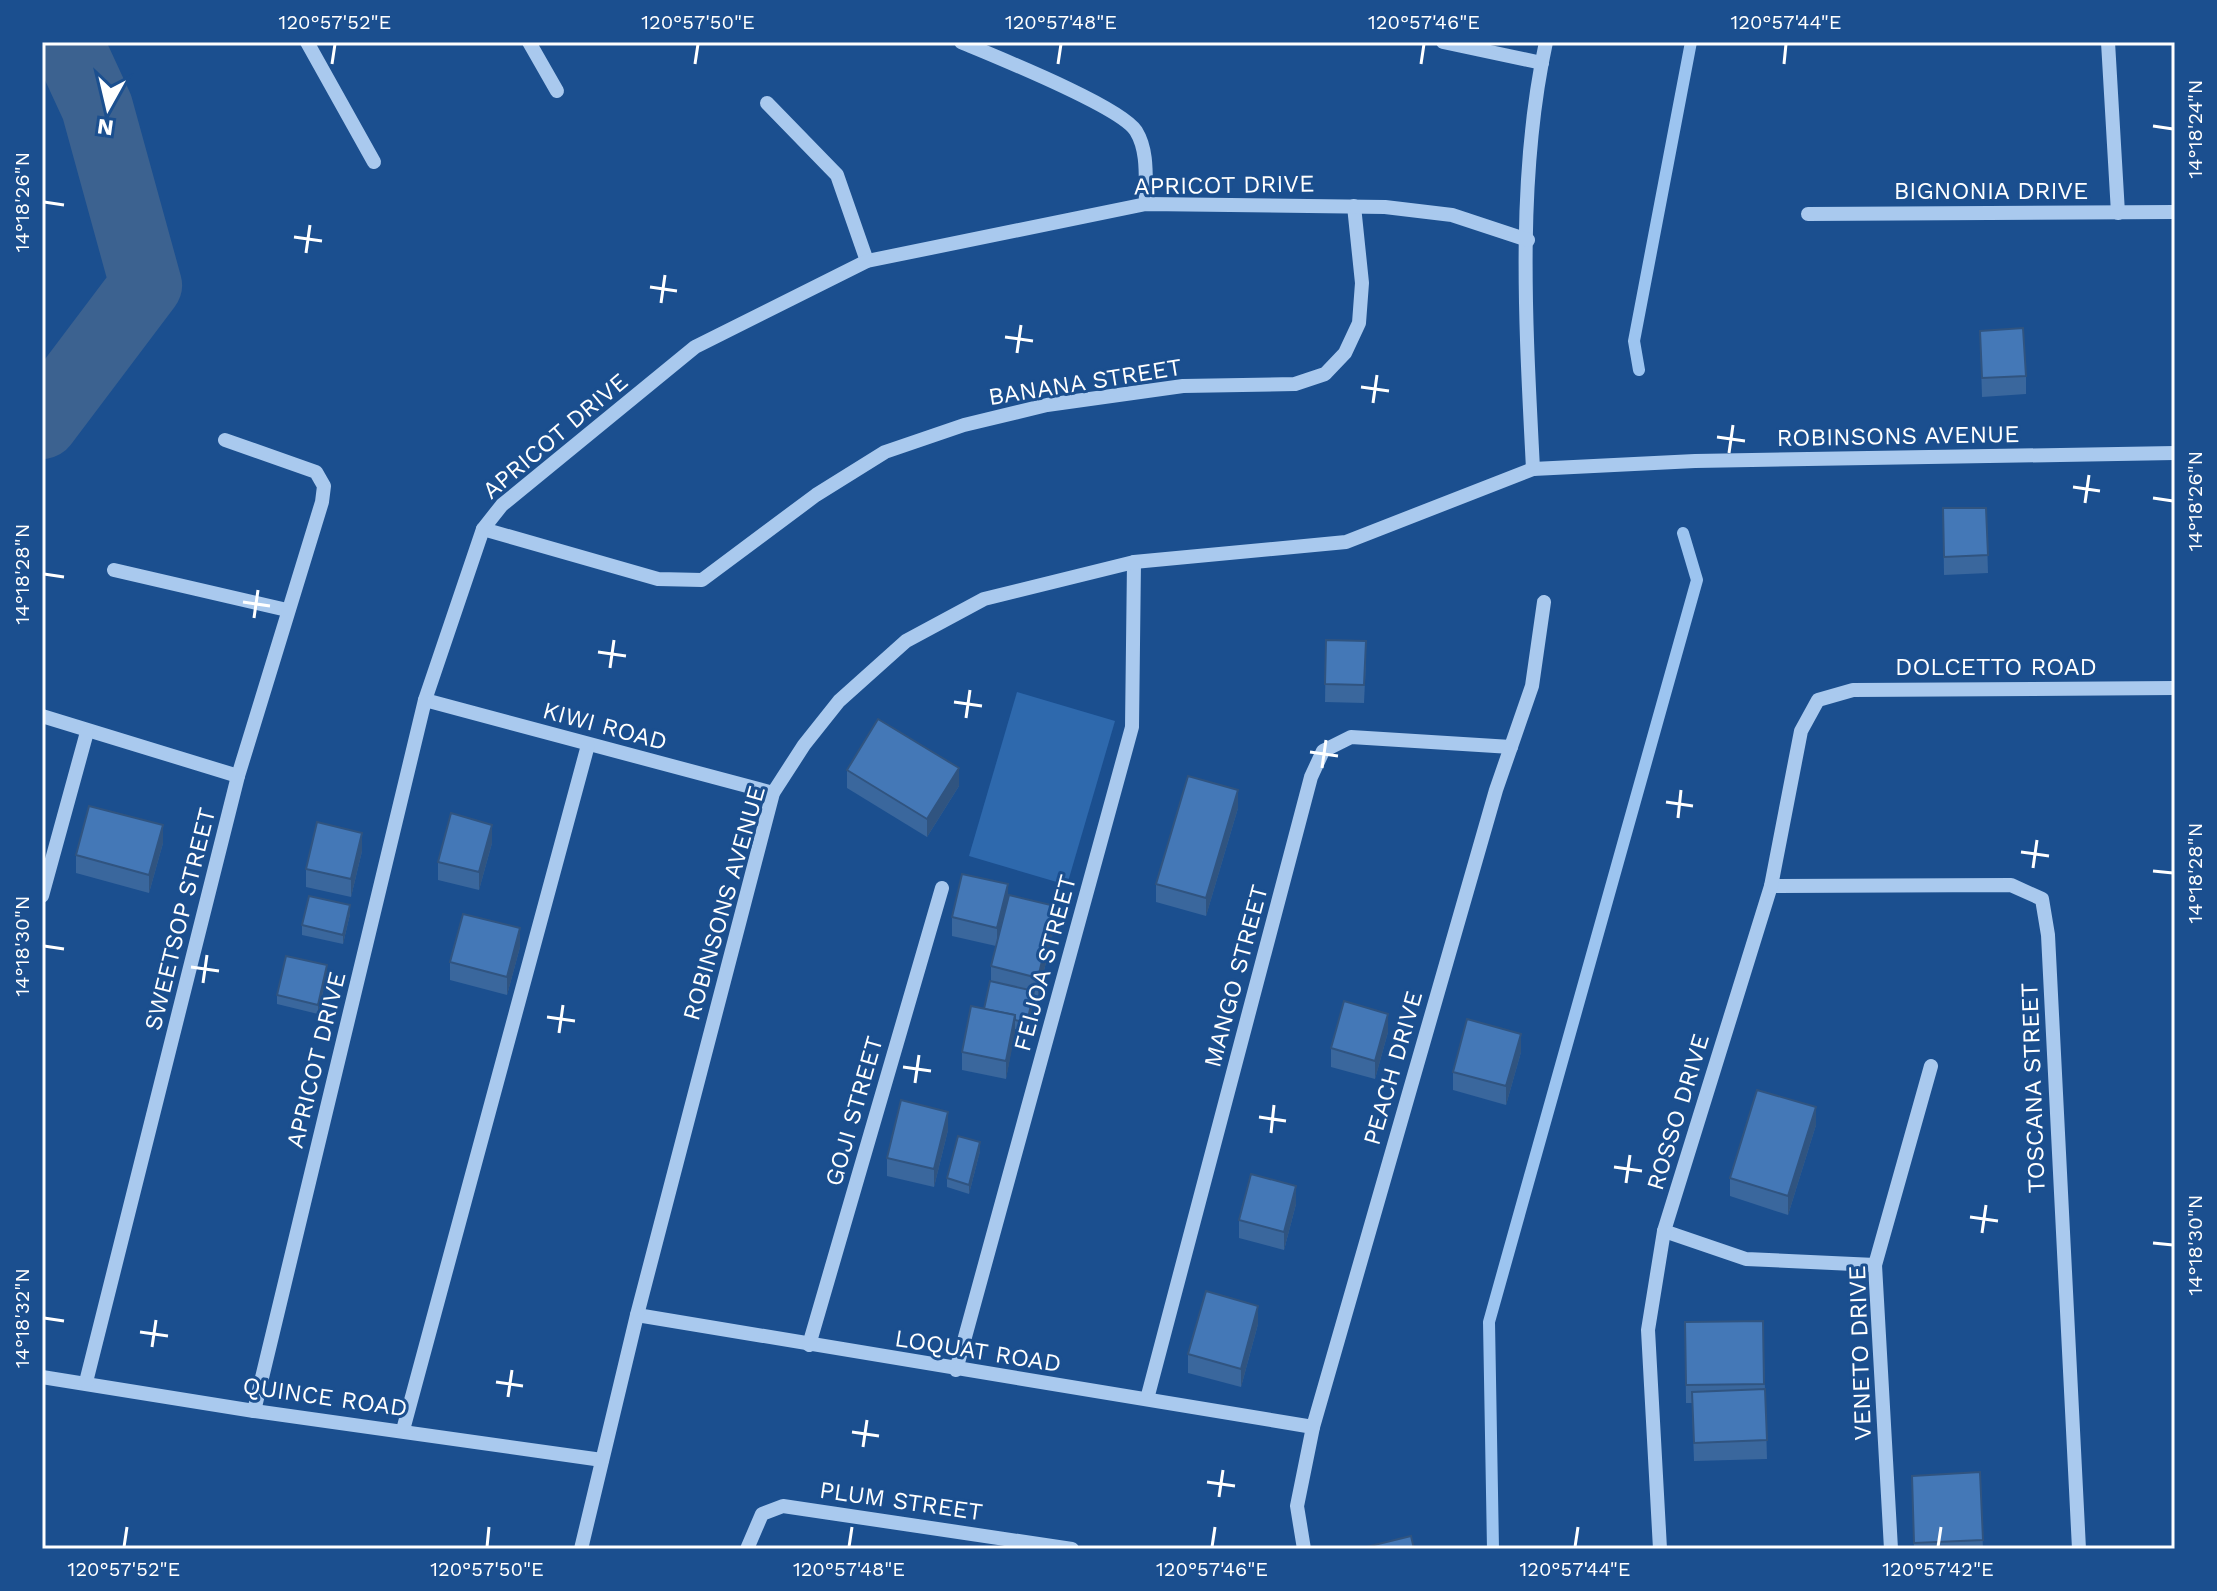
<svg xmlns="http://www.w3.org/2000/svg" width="2217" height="1591" font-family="'Work Sans',sans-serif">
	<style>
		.garden { fill: #2e69ad }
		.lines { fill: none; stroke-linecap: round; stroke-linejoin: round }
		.stream { stroke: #9cc4f0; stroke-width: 12 }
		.river { stroke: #3c6290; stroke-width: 72 }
		.minor { stroke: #a9c9ee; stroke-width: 14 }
		.wall { fill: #3a679d }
		.shaded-wall { fill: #305480 }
		.building { fill: #4478b7; stroke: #305480; stroke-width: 2 }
		.ticks { fill: none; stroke: #fff; stroke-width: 3 }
		.labels { text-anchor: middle; stroke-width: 6; stroke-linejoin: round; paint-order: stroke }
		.street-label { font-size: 24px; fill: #fff; stroke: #1b4f8f }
		.neatline { fill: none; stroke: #fff; stroke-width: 3 }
		.ticks-label { font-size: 20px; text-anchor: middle; fill: #fff }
	</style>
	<rect width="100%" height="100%" fill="#1b4f8f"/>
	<path class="garden" d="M1017,692L1115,721L1067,885L969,856Z"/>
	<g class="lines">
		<g class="stream">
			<path d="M1639,370L1634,341L1691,42"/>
			<path d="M1493,1549L1489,1322L1697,580L1683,533"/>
		</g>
		<path class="river" d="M42,423L146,285L97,107L67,42"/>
		<g class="minor">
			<path d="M307,42L374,162"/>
			<path d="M529,42L557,91"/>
			<path d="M961,42C994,56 1120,106 1136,131C1149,152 1145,181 1146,204"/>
			<path d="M1443,42L1542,63"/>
			<path d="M2108,42L2118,213"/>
			<path d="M767,103L837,175L867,261"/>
			<path d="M1808,214L2175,212"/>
			<path d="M1533,469C1526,330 1516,180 1546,42"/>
			<path d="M483,529L658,579L702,580L816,495L885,452L964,425L1047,405L1183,386L1295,384L1325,374L1345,353L1359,323L1362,283L1354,206"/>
			<path d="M114,570L287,610"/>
			<path d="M425,700L773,793"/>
			<path d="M42,716L238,776"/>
			<path d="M1771,886L2011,885L2042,899L2048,935L2079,1549"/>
			<path d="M42,896L87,732"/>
			<path d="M1664,1231L1746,1259L1875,1265"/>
			<path d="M637,1315L1313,1427"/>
			<path d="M809,1345L942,888"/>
			<path d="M956,1370L1132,727L1134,562"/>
			<path d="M42,1377L254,1411L602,1460"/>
			<path d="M86,1382L238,776L322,502L324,486L316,472L225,440"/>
			<path d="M1147,1399L1311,777L1323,751L1351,737L1511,747"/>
			<path d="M254,1411L425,700L483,529L502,505L695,347L867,261L1146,204L1385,207L1452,215L1528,240"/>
			<path d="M403,1430L588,745"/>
			<path d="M581,1549L637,1315L773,793L804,745L839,701L906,641L984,599L1134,562L1346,542L1533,469L1695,461L2175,453"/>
			<path d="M747,1549L762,1514L783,1506L1072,1549"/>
			<path d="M1304,1549L1297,1506L1313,1427L1496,790L1532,686L1544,602"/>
			<path d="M1660,1549L1648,1330L1664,1231L1771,886L1801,731L1818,700L1853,690L2175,688"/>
			<path d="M1891,1549L1875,1265L1931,1066"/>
		</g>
	</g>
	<g class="wall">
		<path d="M1980,331L2026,376V394L1982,397Z"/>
		<path d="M1943,508H1986L1988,573L1944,575Z"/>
		<path d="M1326,640L1366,660L1364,703L1325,702Z"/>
		<path d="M847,770L959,786L927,837L847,788Z"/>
		<path d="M1238,808L1206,916L1156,902V884Z"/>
		<path d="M163,843L149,893L76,873V855Z"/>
		<path d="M492,843L479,890L438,880V862Z"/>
		<path d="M362,851L351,897L306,887V869Z"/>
		<path d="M1008,899L1055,924L1038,996L1034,995V1000L1027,1032L1015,1029L1006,1079L962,1070V1052L984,1009L991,981V966L996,946L952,936V917Z"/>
		<path d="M350,914L343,944L302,935V925Z"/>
		<path d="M520,947L507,995L450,980V962Z"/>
		<path d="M327,974L318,1014L277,1004V995Z"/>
		<path d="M1388,1032L1375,1079L1331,1067V1048Z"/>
		<path d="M1521,1052L1506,1105L1453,1090V1072Z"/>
		<path d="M1816,1125L1788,1215L1730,1196V1178Z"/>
		<path d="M948,1130L934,1187L887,1176V1158Z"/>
		<path d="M980,1151L969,1194L947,1187V1178Z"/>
		<path d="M1296,1204L1284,1250L1239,1238V1220Z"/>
		<path d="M1763,1321L1767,1459L1694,1461L1692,1403H1686L1685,1322Z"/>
		<path d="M1258,1324L1241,1387L1188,1373V1354Z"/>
		<path d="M1980,1472L1983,1549H1914L1912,1476Z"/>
	</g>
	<g class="shaded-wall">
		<path d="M959,768V786L927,837V819Z"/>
		<path d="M1238,790V808L1206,916V898Z"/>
		<path d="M163,825V843L149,893V875Z"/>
		<path d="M492,825V843L479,890V872Z"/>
		<path d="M362,833V851L351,897V879Z"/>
		<path d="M1008,884V903L997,947V928Z"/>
		<path d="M350,905V914L343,944V935Z"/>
		<path d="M1055,906V924L1038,996V978Z"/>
		<path d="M520,928V947L507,995V977Z"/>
		<path d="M327,965V974L318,1014V1005Z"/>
		<path d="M1034,991V1000L1027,1032V1023Z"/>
		<path d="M1388,1014V1032L1375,1079V1061Z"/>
		<path d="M1015,1015V1034L1006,1079V1061Z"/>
		<path d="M1521,1034V1052L1506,1105V1086Z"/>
		<path d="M1816,1107V1125L1788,1215V1196Z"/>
		<path d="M948,1112V1130L934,1187V1169Z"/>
		<path d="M980,1142V1151L969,1194V1185Z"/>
		<path d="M1296,1186V1204L1284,1250V1232Z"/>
		<path d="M1258,1306V1324L1241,1387V1369Z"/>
	</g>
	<g class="building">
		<path d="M2023,328L2026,376L1982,378L1980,331Z"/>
		<path d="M1943,508H1986L1988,555L1944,557Z"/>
		<path d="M1326,640L1366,641L1364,685L1325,684Z"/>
		<path d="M878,719L959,768L927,819L847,770Z"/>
		<path d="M1188,776L1238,790L1206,898L1156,884Z"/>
		<path d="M89,806L163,825L149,875L76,855Z"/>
		<path d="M451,813L492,825L479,872L438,862Z"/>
		<path d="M317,822L362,833L351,879L306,869Z"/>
		<path d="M962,874L1008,884L997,928L952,917Z"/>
		<path d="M1009,895L1055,906L1038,978L991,966Z"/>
		<path d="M309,896L350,905L343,935L302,925Z"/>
		<path d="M463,914L520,928L507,977L450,962Z"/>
		<path d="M286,956L327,965L318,1005L277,995Z"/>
		<path d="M990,981L1034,991L1027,1023L1015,1020V1015L984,1009Z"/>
		<path d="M1344,1001L1388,1014L1375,1061L1331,1048Z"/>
		<path d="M971,1006L1015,1015L1006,1061L962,1052Z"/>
		<path d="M1467,1019L1521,1034L1506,1086L1453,1072Z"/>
		<path d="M1757,1090L1816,1107L1788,1196L1730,1178Z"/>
		<path d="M901,1100L948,1112L934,1169L887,1158Z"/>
		<path d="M958,1136L980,1142L969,1185L947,1178Z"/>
		<path d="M1251,1174L1296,1186L1284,1232L1239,1220Z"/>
		<path d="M1206,1291L1258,1306L1241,1369L1188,1354Z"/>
		<path d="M1763,1321L1764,1384L1686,1385L1685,1322Z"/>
		<path d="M1765,1389L1767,1440L1694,1443L1692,1392Z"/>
		<path d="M1980,1472L1983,1540L1914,1543L1912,1476Z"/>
		<path d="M1411,1536L1414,1549H1362V1548Z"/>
	</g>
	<path class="ticks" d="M332,64L335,44M695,64L698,44M1058,64L1061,44M1421,64L1424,44M1784,64L1786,44M2153,126L2173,129M44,202L64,205M294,237L322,241M306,253L310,225M650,287L677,291M661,303L665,275M1005,337L1033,341M1017,353L1021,325M1361,387L1389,391M1373,403L1377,375M1717,437L1745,441M1729,453L1733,425M2073,487L2100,491M2153,498L2173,501M2085,503L2089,475M44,574L64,577M243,602L270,606M254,618L258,590M598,652L626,656M610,668L614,640M954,702L982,706M966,718L970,690M1310,752L1338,756M1322,768L1326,740M1666,802L1693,806M1678,818L1681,790M2021,852L2049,856M2033,868L2037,840M2153,871L2173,873M44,946L64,949M191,967L219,971M203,983L207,955M547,1017L575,1021M559,1033L563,1005M903,1067L931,1071M915,1083L919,1055M1259,1117L1286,1121M1271,1133L1274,1105M1614,1167L1642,1171M1626,1183L1630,1155M1970,1217L1998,1221M1982,1233L1986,1205M2153,1243L2173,1245M44,1318L64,1321M140,1332L168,1336M152,1347L156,1320M496,1382L523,1386M508,1397L512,1370M852,1432L879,1436M863,1447L867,1420M1207,1482L1235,1486M1219,1497L1223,1470M124,1547L127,1527M487,1547L489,1527M849,1547L852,1527M1212,1547L1215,1527M1575,1547L1578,1527M1938,1547L1941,1527"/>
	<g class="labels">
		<g class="street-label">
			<text transform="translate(1224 185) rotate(-1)" y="8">APRICOT DRIVE</text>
			<text x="1991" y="199">BIGNONIA DRIVE</text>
			<text transform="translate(1085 382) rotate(-9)" y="8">BANANA STREET</text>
			<text transform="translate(555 436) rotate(-40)" y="8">APRICOT DRIVE</text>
			<text transform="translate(1898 436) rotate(-1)" y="8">ROBINSONS AVENUE</text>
			<text x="1996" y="675">DOLCETTO ROAD</text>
			<text transform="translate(605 726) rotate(15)" y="8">KIWI ROAD</text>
			<text transform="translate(724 903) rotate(-74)" y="8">ROBINSONS AVENUE</text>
			<text transform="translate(180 919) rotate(-76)" y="8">SWEETSOP STREET</text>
			<text transform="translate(1045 963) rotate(-75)" y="8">FEIJOA STREET</text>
			<text transform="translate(1236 976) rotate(-75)" y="8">MANGO STREET</text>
			<text transform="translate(316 1060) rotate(-76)" y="8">APRICOT DRIVE</text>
			<text transform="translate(1393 1068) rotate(-74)" y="8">PEACH DRIVE</text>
			<text transform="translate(2033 1088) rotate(-92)" y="8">TOSCANA STREET</text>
			<text transform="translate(854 1111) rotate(-74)" y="8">GOJI STREET</text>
			<text transform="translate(1678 1112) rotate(-73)" y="8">ROSSO DRIVE</text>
			<text transform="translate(978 1351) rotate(9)" y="8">LOQUAT ROAD</text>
			<text transform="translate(1860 1353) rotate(-92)" y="8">VENETO DRIVE</text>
			<text transform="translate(325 1397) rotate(8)" y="8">QUINCE ROAD</text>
			<text transform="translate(901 1501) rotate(8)" y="8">PLUM STREET</text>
		</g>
	</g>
	<rect width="2217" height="1591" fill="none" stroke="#1b4f8f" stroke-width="88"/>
	<g transform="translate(108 108) rotate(188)" stroke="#1b4f8f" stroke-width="6" paint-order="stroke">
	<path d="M0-6L14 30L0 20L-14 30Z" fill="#ffffff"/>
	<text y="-12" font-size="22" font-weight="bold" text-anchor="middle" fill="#ffffff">N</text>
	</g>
	<rect x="44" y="44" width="2129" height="1503" class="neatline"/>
	<g class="ticks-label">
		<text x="335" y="29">120°57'52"E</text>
		<text x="698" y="29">120°57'50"E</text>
		<text x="1061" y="29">120°57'48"E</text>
		<text x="1424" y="29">120°57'46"E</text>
		<text x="1786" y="29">120°57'44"E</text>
		<text transform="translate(2195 129) rotate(-90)" y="7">14°18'24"N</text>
		<text transform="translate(22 202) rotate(-90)" y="7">14°18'26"N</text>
		<text transform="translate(2195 501) rotate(-90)" y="7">14°18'26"N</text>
		<text transform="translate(22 574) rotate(-90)" y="7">14°18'28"N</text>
		<text transform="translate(2195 873) rotate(-90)" y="7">14°18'28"N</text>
		<text transform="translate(22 946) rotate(-90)" y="7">14°18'30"N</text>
		<text transform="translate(2195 1245) rotate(-90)" y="7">14°18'30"N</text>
		<text transform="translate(22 1318) rotate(-90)" y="7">14°18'32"N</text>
		<text x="124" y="1576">120°57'52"E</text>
		<text x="487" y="1576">120°57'50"E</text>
		<text x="849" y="1576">120°57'48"E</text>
		<text x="1212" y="1576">120°57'46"E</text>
		<text x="1575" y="1576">120°57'44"E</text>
		<text x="1938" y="1576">120°57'42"E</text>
	</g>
</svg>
